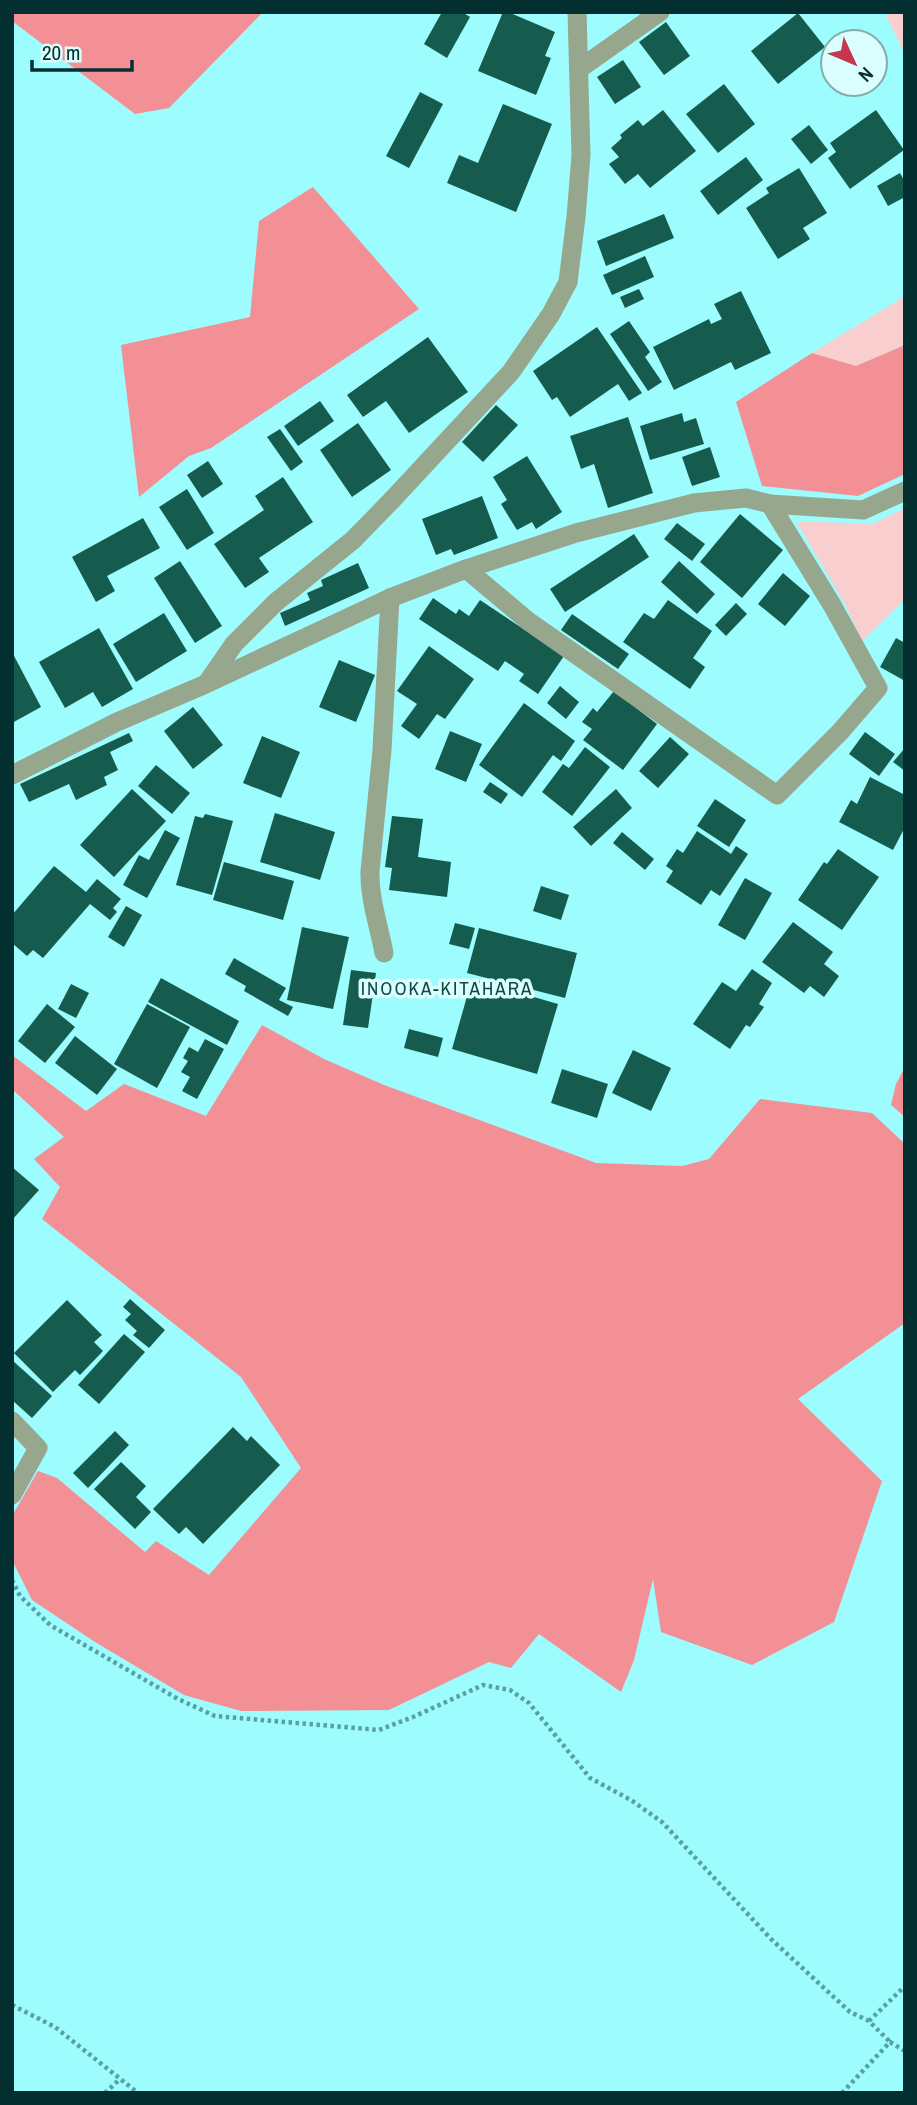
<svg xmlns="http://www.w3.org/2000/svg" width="917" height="2105" font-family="'Archivo Narrow',sans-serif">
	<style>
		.green { fill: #f9cecf }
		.forest { fill: #f29096 }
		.building { fill: #155c4e }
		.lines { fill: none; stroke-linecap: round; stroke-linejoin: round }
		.path { stroke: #58a0a1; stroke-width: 4.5; stroke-dasharray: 3.5 3.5; stroke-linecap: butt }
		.minor { stroke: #96a78e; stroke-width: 19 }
		.labels { text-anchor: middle; stroke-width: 7; stroke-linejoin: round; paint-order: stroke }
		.neighbourhood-label { font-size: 19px; letter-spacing: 2px; fill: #124748; stroke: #dbfefe }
	</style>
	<rect width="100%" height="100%" fill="#9dfcfd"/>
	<g class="green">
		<path d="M891,12H905V54L886,16Z"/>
		<path d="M905,296V345L856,366L812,353Z"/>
		<path d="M905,508V599L862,641L845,604L796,521L872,524Z"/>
	</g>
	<g class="forest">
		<path d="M12,12H263L169,108L135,114L12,21Z"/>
		<path d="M313,187L419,309L211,448L189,456L139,497L121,345L250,317L259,221Z"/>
		<path d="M905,345V474L858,496L762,486L736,402L812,353L856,366Z"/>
		<path d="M262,1025L324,1059L384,1085L596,1163L682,1166L709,1159L760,1099L872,1113L905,1144V1323L798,1399L882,1481L834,1622L752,1665L661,1632L653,1579L634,1660L621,1692L539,1634L511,1668L489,1662L389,1710L241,1711L184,1695L95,1642L32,1600L12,1560V1516L38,1471L57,1478L145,1552L156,1541L209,1575L301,1468L241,1377L42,1219L60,1187L34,1159L64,1137L12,1089V1055L86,1111L124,1084L206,1116Z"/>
		<path d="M905,1067V1117L891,1105L896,1084Z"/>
	</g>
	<g class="building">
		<path d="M442,12H462L470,17L447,58L424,44Z"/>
		<path d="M503,12H508L555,32L545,56L551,58L536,95L478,71Z"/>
		<path d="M798,13L825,47L778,84L751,51Z"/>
		<path d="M666,22L690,56L664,75L639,42Z"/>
		<path d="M623,60L641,87L615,104L597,77Z"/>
		<path d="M724,84L755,124L718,153L686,114Z"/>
		<path d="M420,92L443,104L409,168L386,156Z"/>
		<path d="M503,104L552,124L516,212L447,183L459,155L478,163Z"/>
		<path d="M663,110L696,151L650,188L638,174L625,184L609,164L619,157L611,148L622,138L620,135L638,120L643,126Z"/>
		<path d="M876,110L904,150L850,189L828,158L836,152L830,143Z"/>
		<path d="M809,125L828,150L811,164L791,139Z"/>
		<path d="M746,157L763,180L718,215L700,191Z"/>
		<path d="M799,168L827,213L803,228L810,239L778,259L746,208L769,193L766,188Z"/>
		<path d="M900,173L905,182V197L888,206L877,186Z"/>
		<path d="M664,214L674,238L606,266L597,241Z"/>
		<path d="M645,256L654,277L612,295L603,275Z"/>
		<path d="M639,289L644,299L625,308L620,297Z"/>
		<path d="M741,291L771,353L735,370L731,362L674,390L653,347L709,319L711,324L722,319L714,304Z"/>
		<path d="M629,321L650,352L645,357L662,382L648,391L610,334Z"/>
		<path d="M597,327L642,393L629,401L618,384L570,417L557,397L552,400L533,371Z"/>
		<path d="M428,337L468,392L409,433L386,401L363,417L347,395Z"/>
		<path d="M320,401L334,421L298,446L284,426Z"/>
		<path d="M496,405L518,425L483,462L462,442Z"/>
		<path d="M682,413L684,422L696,418L704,444L650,460L640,426Z"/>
		<path d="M628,417L653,493L608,508L594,464L581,469L570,436Z"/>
		<path d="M358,423L391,470L352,497L320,450Z"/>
		<path d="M280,429L303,462L291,471L267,437Z"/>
		<path d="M710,447L720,477L692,486L682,457Z"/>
		<path d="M527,456L562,512L536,529L532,522L517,530L501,504L507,500L493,477Z"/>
		<path d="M208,461L223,484L202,498L187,475Z"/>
		<path d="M283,477L313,522L259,558L269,572L245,588L214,544L264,510L255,496Z"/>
		<path d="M187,489L214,533L187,550L159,507Z"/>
		<path d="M482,496L498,538L454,555L451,549L436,555L422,519Z"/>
		<path d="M740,514L783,550L742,598L700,562Z"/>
		<path d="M143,518L160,548L107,576L115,591L96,602L72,557Z"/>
		<path d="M677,523L705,544L692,561L664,539Z"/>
		<path d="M634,534L649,557L565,612L550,589Z"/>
		<path d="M180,561L222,626L195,643L154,578Z"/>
		<path d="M679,561L715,594L697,614L661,582Z"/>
		<path d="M358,563L369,588L285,626L280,613L310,600L307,593L323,586L321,580Z"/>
		<path d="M783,573L810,596L785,626L758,604Z"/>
		<path d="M433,598L456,614L459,609L469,616L480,600L564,656L538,694L519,681L524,674L505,661L498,671L419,619Z"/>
		<path d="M668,600L712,631L693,658L705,667L690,689L623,642L644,613L654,619Z"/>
		<path d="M736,603L747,614L726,636L715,625Z"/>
		<path d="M164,613L187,651L136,682L113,644Z"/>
		<path d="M572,614L629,654L618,669L561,630Z"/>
		<path d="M99,628L133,689L102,707L93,692L65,708L39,662Z"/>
		<path d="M896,638L905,643V681L880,667Z"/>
		<path d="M429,646L474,679L445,719L437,714L419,739L401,726L417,704L397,691Z"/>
		<path d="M12,652L41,707L12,723Z"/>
		<path d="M339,660L375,675L356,722L319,707Z"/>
		<path d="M560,686L579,702L566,719L547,703Z"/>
		<path d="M614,691L657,724L623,770L583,740L592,729L582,722L593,708L597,712Z"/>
		<path d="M524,703L575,741L561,761L553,755L522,797L479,765Z"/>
		<path d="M193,707L223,745L193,769L164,731Z"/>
		<path d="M450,731L482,744L466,782L435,769Z"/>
		<path d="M865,732L895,754L879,776L849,754Z"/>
		<path d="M129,733L133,741L110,752L118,770L104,777L107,785L76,800L69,784L29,802L20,784Z"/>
		<path d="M262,736L300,752L281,798L243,783Z"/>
		<path d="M670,737L689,754L658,788L639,771Z"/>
		<path d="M585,747L610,767L572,816L542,792L563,764L569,768Z"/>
		<path d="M905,748V771L893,762Z"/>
		<path d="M156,765L190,793L172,814L138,786Z"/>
		<path d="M870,777L905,795V827L893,850L839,822L851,800L857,804Z"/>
		<path d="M490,782L508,794L501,804L483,792Z"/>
		<path d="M132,789L166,821L114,877L80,845Z"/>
		<path d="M616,789L632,808L591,846L573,827Z"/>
		<path d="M715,799L746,820L729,847L697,826Z"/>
		<path d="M275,813L335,832L320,880L260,862Z"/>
		<path d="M205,814L233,821L212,895L176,885L195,816L203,818Z"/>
		<path d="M392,816L423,819L418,857L451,862L447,897L389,890L392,868L385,867Z"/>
		<path d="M165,830L180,838L147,898L123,885L139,855L149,860Z"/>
		<path d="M697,831L731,854L736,846L748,854L720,896L711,890L701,905L666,882L673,871L666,866L677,849L683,853Z"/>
		<path d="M622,832L654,859L645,870L613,843Z"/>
		<path d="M838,849L879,877L842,930L798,900L824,862L827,864Z"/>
		<path d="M224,862L294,881L283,920L213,900Z"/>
		<path d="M54,866L86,892L97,879L121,899L113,908L117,912L110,920L90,904L43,958L33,950L27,956L12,943V915Z"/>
		<path d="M745,878L772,893L745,940L718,925Z"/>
		<path d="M541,886L569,895L561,920L533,911Z"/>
		<path d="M126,906L142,915L124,947L108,937Z"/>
		<path d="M793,922L833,952L824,964L839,976L824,997L810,986L804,993L762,962Z"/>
		<path d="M455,923L475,928L469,949L449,944Z"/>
		<path d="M302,927L349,937L333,1009L287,1000Z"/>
		<path d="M479,928L577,953L565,998L467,973Z"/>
		<path d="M234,958L286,988L279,1000L293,1007L288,1016L244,991L246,986L225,974Z"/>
		<path d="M752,969L772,983L759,1004L764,1007L750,1027L746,1025L730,1049L693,1024L722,982L736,991Z"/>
		<path d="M351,970L376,973L368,1028L343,1025Z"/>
		<path d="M161,978L239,1021L227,1045L148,1002Z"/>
		<path d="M472,979L558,1004L537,1074L452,1049Z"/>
		<path d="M71,984L89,993L76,1018L58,1009Z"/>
		<path d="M47,1004L75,1027L45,1063L18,1041Z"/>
		<path d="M147,1004L190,1027L157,1088L114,1064Z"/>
		<path d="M409,1029L443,1038L438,1057L404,1048Z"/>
		<path d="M75,1036L117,1069L97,1095L55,1063Z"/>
		<path d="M205,1039L224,1049L197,1099L182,1091L190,1077L181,1072L188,1061L183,1058L189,1047L198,1052Z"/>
		<path d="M633,1050L671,1068L651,1111L612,1093Z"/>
		<path d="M562,1069L608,1084L597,1118L551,1103Z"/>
		<path d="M12,1167L39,1190L12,1220Z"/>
		<path d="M130,1299L165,1330L149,1348L133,1335L137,1331L125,1320L131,1314L123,1307Z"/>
		<path d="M67,1300L102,1335L94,1342L103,1351L80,1375L75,1370L53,1392L14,1353Z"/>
		<path d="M124,1334L145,1352L99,1404L78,1385Z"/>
		<path d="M12,1360L52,1396L32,1418L12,1400Z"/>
		<path d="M233,1427L247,1441L251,1436L280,1465L203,1544L186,1527L179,1534L153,1509Z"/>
		<path d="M115,1431L129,1445L88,1488L73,1473Z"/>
		<path d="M121,1462L146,1486L136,1497L151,1512L135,1529L94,1489Z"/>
	</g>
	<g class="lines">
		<g class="path">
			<path d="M12,1580L20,1596L50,1625L178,1699L215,1716L379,1730L413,1717L483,1685L510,1690L529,1703L590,1778L631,1800L662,1822L771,1939L850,2012L869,2021L890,2042"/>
			<path d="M12,2005L55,2027L138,2093"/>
			<path d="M869,2021L905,1986"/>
			<path d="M105,2093L120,2079"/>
			<path d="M842,2093L890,2042L905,2051"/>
		</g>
		<g class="minor">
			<path d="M579,69L660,12"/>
			<path d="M466,569L528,621L777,795L840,732L878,688L832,605L770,504"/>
			<path d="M207,683L234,644L276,602L353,540L392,500L511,372L551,314L568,282L576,217L581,155L577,12"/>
			<path d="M12,775L117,722L206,684L390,598L466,569L576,533L694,503L746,498L770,504L863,510L905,491"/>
			<path d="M384,953C379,926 369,898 370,871L382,750L390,598"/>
			<path d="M12,1421L38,1448L12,1495"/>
		</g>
	</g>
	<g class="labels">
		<g class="neighbourhood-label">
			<text x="447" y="995">INOOKA-KITAHARA</text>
		</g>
	</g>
	<rect width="917" height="2105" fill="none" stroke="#032f30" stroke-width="28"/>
	<g transform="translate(854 63) rotate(134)"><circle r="33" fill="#dbfefe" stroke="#85abac" stroke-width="2"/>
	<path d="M0-5L12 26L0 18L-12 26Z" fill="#c7364e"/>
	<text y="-10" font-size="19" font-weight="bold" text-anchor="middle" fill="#032f30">N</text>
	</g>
	<path d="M32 60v10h100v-10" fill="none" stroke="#032f30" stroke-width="3.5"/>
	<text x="42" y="60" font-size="21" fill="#032f30" stroke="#dbfefe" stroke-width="5" paint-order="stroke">20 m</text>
</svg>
